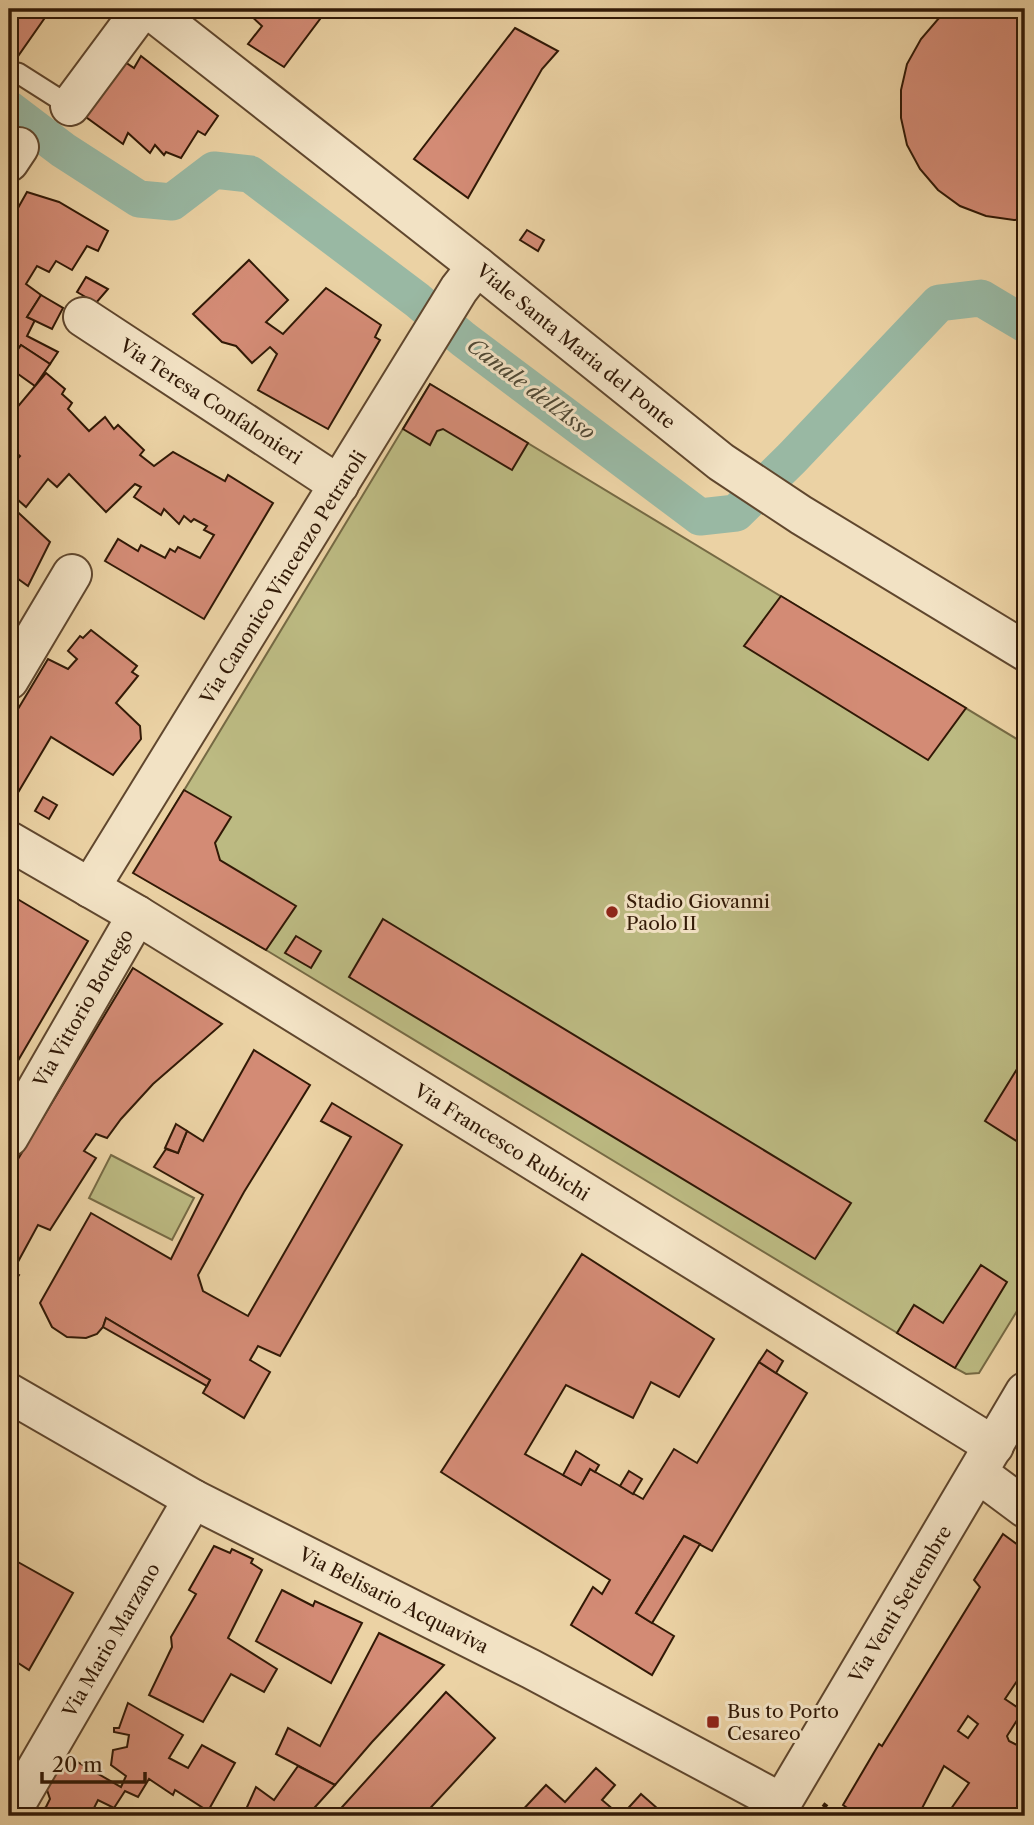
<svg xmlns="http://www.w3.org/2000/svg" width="1034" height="1825" font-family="'Libre Caslon Text',serif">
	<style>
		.green { fill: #bcba82; stroke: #766a44; stroke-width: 2 }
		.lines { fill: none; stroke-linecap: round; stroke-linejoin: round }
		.canal { stroke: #99b8a3; stroke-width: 37 }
		.building { fill: #d38b75; stroke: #311906; stroke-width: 2; fill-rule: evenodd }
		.service-casing { stroke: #60472e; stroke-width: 23 }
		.minor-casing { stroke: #60472e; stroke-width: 42 }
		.tertiary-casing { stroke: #60472e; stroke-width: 42 }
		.path { stroke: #311906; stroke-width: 4.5; stroke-dasharray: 5 3.5; stroke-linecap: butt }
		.service { stroke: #f2e2c4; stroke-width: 19 }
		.minor { stroke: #f2e2c4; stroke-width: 38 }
		.tertiary { stroke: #f2e2c4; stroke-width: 38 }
		.poi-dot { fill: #8f2418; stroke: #f2e2c4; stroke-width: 2.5 }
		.labels { text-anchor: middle; stroke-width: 6; stroke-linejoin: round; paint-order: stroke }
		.street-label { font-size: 19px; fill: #311906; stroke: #f2e2c4 }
		.poi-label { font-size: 19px; fill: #311906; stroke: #f2e2c4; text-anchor: start }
		.water-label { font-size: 21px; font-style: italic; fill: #504935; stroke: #f2e2c4 }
	</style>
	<rect width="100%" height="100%" fill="#ebd2a4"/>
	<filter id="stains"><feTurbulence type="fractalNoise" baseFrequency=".00286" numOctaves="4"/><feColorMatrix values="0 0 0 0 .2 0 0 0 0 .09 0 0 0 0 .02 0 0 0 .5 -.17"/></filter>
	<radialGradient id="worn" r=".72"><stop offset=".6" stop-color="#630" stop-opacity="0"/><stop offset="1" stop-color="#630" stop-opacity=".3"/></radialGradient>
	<g class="green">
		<path d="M430,384L1025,744V1298L979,1373L966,1374L955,1368L266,950L134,873Z"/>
		<path d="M111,1155L194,1198L172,1240L89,1198Z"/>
	</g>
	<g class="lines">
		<path class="canal" d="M9,109L63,150L139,199L172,202L214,170L250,174L417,300L463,339L700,517L736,513L792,458L939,303L981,298L1025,324"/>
	</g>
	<g class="building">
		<path d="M9,9H51L16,59L9,54Z"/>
		<path d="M255,9H322L326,11L284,67L248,44L262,26L250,15Z"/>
		<path d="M953,9H1025V219L1014,220L986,216L960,206L938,190L920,169L907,145L901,118V90L907,64L921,39L939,18Z"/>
		<path d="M515,28L558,51L542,69L468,198L414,159Z"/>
		<path d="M141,56L218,116L205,135L198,131L181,158L166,152L164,155L155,145L150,153L128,133L123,144L79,112L122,60L134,68Z"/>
		<path d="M27,192L59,202L108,231L98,251L87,246L72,270L56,261L49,272L37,266L26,284L41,295L27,317L35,320L27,336L58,352L50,364L21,345L9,362V224Z"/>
		<path d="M527,230L544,240L538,251L520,240Z"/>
		<path d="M249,260L288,300L266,322L283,334L326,288L381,325L375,337L380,340L328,429L258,390L277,354L270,347L252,363L236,346L222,342L193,314Z"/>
		<path d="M86,277L108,289L96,303L77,292Z"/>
		<path d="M41,295L63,308L52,329L27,317Z"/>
		<path d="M21,345L50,364L35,386L18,374L15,381L9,379V362Z"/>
		<path d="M46,373L65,389L62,394L72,403L68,409L89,431L105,417L114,429L118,425L144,450L140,455L154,466L173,452L225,481L228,475L273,503L204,619L105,561L118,539L138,551L141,545L165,558L170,549L175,552L178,547L200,558L214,535L204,530L207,526L194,519L191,522L184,516L179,524L164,509L161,515L134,497L141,487L135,484L106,512L69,474L57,487L48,479L26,507L9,492V486L16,478L9,468L20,456L13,450L9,455V417Z"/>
		<path d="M430,384L528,443L512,470L443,429L437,431L430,445L403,429Z"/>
		<path d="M9,504L50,542L28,586L14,576L9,581Z"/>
		<path d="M781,596L966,708L928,760L744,646Z"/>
		<path d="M91,630L137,666L132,672L138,676L116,703L140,726L141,739L113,775L51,737L13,801L9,798V724L48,659L68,669L77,659L68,651L80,636L83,638Z"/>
		<path d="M184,790L231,817L215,843L220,860L296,906L266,950L133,873Z"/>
		<path d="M43,797L57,805L49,819L35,811Z"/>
		<path d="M9,894L88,941L9,1076Z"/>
		<path d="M383,919L851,1203L815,1259L349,977Z"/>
		<path d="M296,936L321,951L311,968L285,953Z"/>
		<path d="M133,968L222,1024L153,1084L121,1119L107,1138L96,1134L84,1151L96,1158L50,1230L38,1225L13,1271L19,1275L9,1290V1174Z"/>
		<path d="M254,1050L310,1085L244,1192L198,1275L203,1291L248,1316L351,1137L321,1121L332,1103L402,1145L280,1356L258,1346L250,1360L270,1372L244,1418L203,1393L210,1380L106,1318L103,1327L97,1334L86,1338L67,1337L52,1327L40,1303L91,1213L171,1259L203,1195L154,1167L166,1149L178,1153L187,1131L203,1141Z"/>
		<path d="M1025,1056V1129L1018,1142L985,1121Z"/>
		<path d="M176,1124L187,1131L178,1153L165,1148Z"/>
		<path d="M582,1254L714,1339L679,1397L651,1382L633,1418L566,1385L525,1454L581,1485L590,1469L643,1499L674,1449L697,1463L759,1362L807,1393L712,1551L684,1536L636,1613L674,1636L652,1675L571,1625L593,1587L602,1594L610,1580L441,1472Z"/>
		<path d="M981,1265L1007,1282L955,1368L897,1333L914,1305L943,1323Z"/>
		<path d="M106,1318L210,1380L207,1386L103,1327Z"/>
		<path d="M767,1350L783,1361L776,1373L759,1362Z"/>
		<path d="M576,1451L599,1465L595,1472L590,1469L581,1485L563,1475Z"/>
		<path d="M629,1471L642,1479L633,1494L620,1486Z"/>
		<path d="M1003,1534L1025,1550V1669L1005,1699L1017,1707L1025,1695V1722L1019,1717L1007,1736L1009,1741L1017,1745L1018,1747L1025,1748V1816H946L969,1783L944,1766L918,1816H859L843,1805L879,1744L882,1746L980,1587L974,1580ZM968,1716L978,1724L968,1738L958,1731Z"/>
		<path d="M684,1536L700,1544L652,1623L636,1613Z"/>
		<path d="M214,1546L230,1553L232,1549L253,1559L251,1563L262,1570L228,1638L277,1669L264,1692L231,1674L203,1722L149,1695L172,1647L171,1637L196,1594L189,1590Z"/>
		<path d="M9,1557L73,1593L29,1670L9,1657Z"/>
		<path d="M282,1590L313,1606L315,1601L362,1623L331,1683L256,1641Z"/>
		<path d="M379,1633L444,1665L372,1742L335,1785L276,1754L288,1728L320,1746Z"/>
		<path d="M446,1692L495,1738L423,1816H334Z"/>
		<path d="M128,1703L183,1735L169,1758L188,1768L202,1745L235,1763L208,1811L175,1790L173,1795L149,1779L138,1797L125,1791L114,1808L98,1800L90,1816H32L46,1807L50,1799L46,1787L67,1756L121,1787L126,1776L111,1765L113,1750L127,1747L129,1735L114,1732V1728H119Z"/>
		<path d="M298,1766L335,1785L307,1816H243L256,1787L274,1800Z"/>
		<path d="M596,1768L615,1785L602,1800L621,1816H517L546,1785L565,1802Z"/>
		<path d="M641,1794L666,1816H621Z"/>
	</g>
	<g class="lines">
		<g class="service-casing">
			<path id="service" d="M18,73L70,106"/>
		</g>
		<g class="minor-casing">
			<g id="minor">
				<path d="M149,9L477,266L721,462L801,515L1025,651"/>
				<path d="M70,106L142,9"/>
				<path d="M9,162L19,147"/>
				<path d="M83,317L339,485"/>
				<path d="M9,680L72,574"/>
				<path d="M9,841L137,915L994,1446"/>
				<path d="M90,888L459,289L477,266"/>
				<path d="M9,1137L137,915"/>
				<path d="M978,1473L1025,1508"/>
				<path d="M9,1816L193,1499"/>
			</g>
		</g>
		<g class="tertiary-casing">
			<g id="tertiary">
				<path d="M9,1393L193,1499L531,1669L782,1803"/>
				<path d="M774,1816L1025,1392"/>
			</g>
		</g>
		<path class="path" d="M823,1804L839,1816"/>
		<use href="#service" class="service"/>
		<use href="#minor" class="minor"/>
		<use href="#tertiary" class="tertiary"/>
	</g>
	<g class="poi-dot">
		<circle cx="612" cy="912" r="7"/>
		<rect x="706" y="1715" width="14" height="14" rx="3.5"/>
	</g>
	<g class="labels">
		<g class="street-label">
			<text transform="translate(576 346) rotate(39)" y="7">Viale Santa Maria del Ponte</text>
			<text transform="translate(211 401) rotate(33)" y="7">Via Teresa Confalonieri</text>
			<text transform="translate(283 577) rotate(-58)" y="7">Via Canonico Vincenzo Petraroli</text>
			<text transform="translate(83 1008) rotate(-60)" y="7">Via Vittorio Bottego</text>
			<text transform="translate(502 1142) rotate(32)" y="7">Via Francesco Rubichi</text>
			<text transform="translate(394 1600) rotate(27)" y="7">Via Belisario Acquaviva</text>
			<text transform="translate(900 1604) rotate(-59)" y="7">Via Venti Settembre</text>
			<text transform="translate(111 1640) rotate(-60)" y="7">Via Mario Marzano</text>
		</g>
		<g class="poi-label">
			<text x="626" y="908">Stadio Giovanni<tspan x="626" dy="22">Paolo II</tspan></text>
			<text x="727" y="1718">Bus to Porto<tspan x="727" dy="22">Cesareo</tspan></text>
		</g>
		<g class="water-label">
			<text transform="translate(531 389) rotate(37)" y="7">Canale dell'Asso</text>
		</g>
	</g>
	<rect width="1034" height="1825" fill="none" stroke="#ebd2a4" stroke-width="35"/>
	<rect x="10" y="10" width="1013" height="1804" fill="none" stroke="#311906" stroke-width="3.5"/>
	<rect x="18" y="18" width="999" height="1790" fill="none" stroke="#311906" stroke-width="2"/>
	<path d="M42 1772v10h103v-10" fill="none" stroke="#311906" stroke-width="3.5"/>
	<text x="52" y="1772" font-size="21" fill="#311906" stroke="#f2e2c4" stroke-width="5" paint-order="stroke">20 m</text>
	<rect width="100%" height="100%" filter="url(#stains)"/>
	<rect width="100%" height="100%" fill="url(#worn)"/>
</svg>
